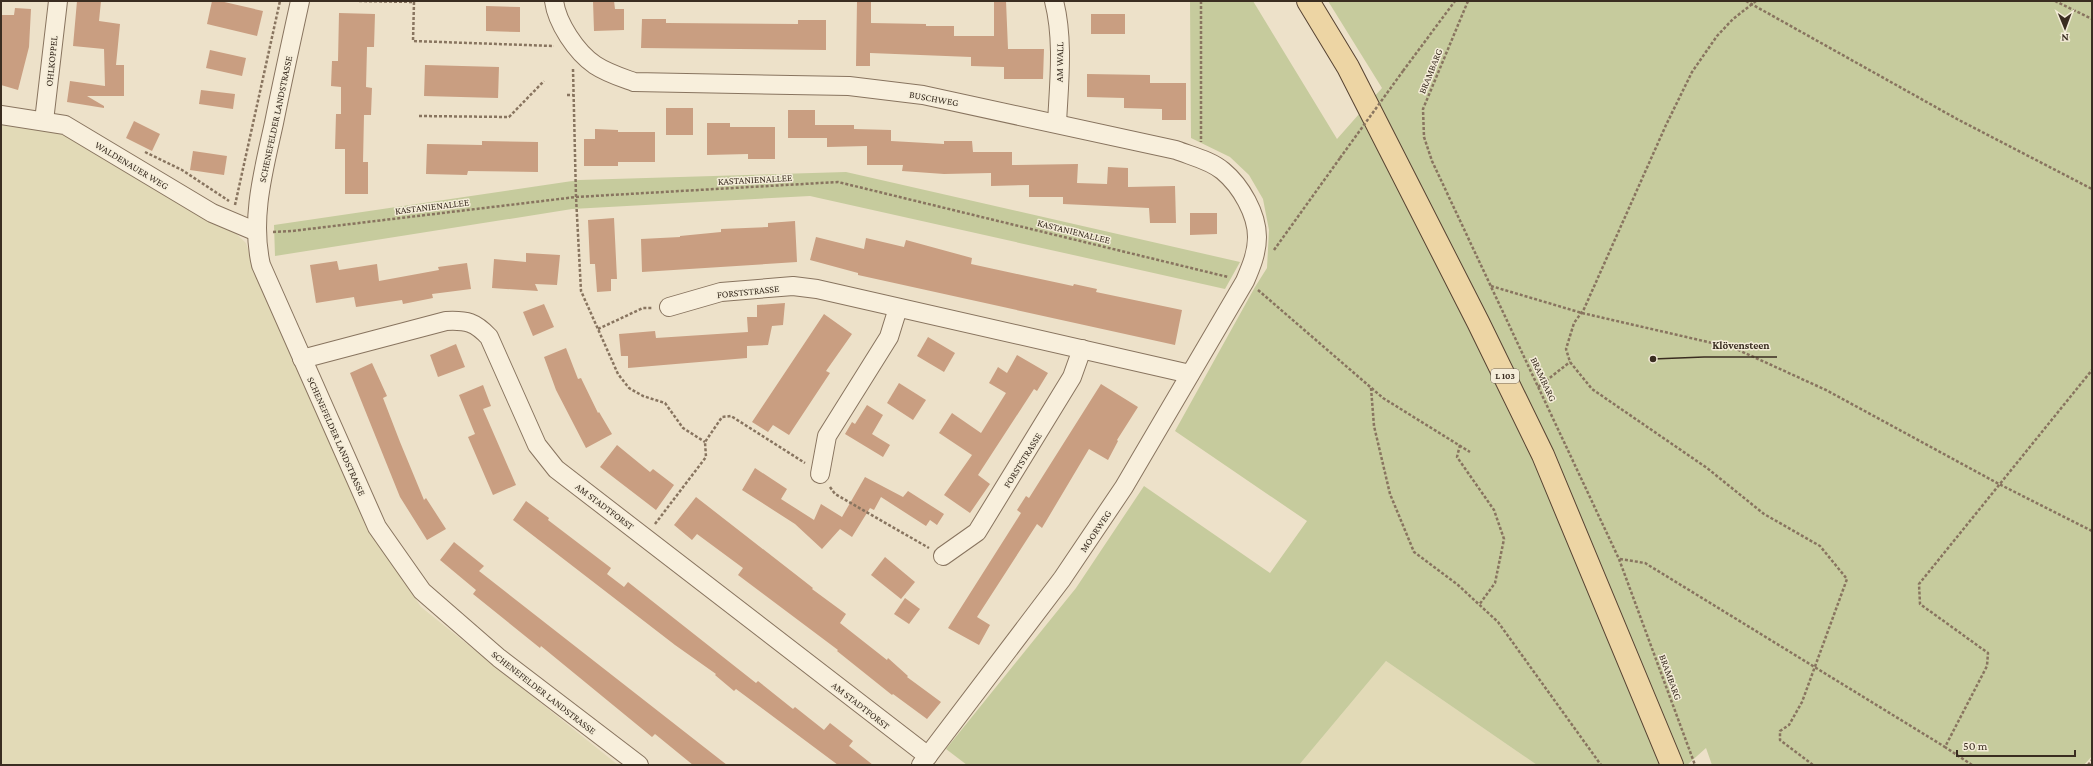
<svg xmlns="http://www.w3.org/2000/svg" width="2093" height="766" font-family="'Crimson Pro',serif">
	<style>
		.farmland { fill: #e2dab7 }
		.green { fill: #c6cb9d }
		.building { fill: #c99e81 }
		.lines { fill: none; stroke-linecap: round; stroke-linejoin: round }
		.minor-casing { stroke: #88745f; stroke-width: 20 }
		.primary-casing { stroke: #574332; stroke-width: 24 }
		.path { stroke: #88745f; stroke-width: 2.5; stroke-dasharray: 3 2; stroke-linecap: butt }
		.minor { stroke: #f8efdc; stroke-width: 18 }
		.primary { stroke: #edd5a4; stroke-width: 22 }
		.path-bridge { stroke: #88745f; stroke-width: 2.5; stroke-dasharray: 3 2; stroke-linecap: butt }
		.labels { text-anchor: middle; stroke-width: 3; stroke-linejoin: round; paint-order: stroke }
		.shield { fill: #f4ecd8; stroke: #726658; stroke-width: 1 }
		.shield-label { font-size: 9px; font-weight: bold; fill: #3a2d21 }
		.street-label { font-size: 10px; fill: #3a2d21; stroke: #f4ecd8 }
		.leader { fill: none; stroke: #3a2d21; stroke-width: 1.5 }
		.callout-dot { fill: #3a2d21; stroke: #f4ecd8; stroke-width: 1.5 }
		.callout-label { font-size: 11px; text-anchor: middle; font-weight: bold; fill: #3a2d21; stroke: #f4ecd8; stroke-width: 3; stroke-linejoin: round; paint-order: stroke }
	</style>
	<rect width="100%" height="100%" fill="#ede1c9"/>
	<g class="farmland">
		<path d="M1,123L63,131L232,230L246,243L256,274L371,532L421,607L618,765H1Z"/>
		<path d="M1386,661L1537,765H1299Z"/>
	</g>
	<g class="green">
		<path d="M1190,1H1253L1337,139L1382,88L1328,1H2092V756L2084,765H1712L1706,748L1687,765H1537L1386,661L1299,765H967L946,749L1076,588L1144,486L1270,573L1307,521L1175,431L1255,287L1267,268L1269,230L1263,199L1249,175L1230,157L1191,138Z"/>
		<path d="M846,172L1240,262L1225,289L810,196L572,209L275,256L274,225L579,180Z"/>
	</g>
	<g class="building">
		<path d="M77,1H101L99,21L120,24L116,65H124V96H87L104,106V108L67,102L70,81L105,86L104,49L73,46Z"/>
		<path d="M212,1H220L263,11L257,36L207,24Z"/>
		<path d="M593,1H614L615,9H624V30L594,31Z"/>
		<path d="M857,1H871V23L926,24V26H954V36H994V1H1006L1008,49H1044L1043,79H1004V67L971,66V57L870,53V66H856Z"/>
		<path d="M486,6L520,7V32L486,31Z"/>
		<path d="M15,8L31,9L29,47L18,90L1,85V15H14Z"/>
		<path d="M339,13L375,14L374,47H367L366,87L372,88L371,115H364L363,162H368V194H345V149H335L336,114H341V87L331,86L332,61H338Z"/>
		<rect x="1091" y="14" width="34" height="20"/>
		<path d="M642,19H666V23L798,24V20H826V50L641,48Z"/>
		<path d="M210,50L246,58L242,76L206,68Z"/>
		<path d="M425,65L499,67L498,98L424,96Z"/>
		<path d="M1087,74L1150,75V83H1186V120H1162V109L1124,108V98L1087,97Z"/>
		<path d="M201,90L235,94L233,109L199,104Z"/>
		<rect x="666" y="108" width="27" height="27"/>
		<path d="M788,110H815V125H854V129L891,130V141L944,144V141H972L973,152H1012V165L1078,164L1077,183L1107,184L1108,167L1128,168V187L1175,186L1176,223H1150L1149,208L1063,204V197H1029V185L991,186V173L944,174L902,171L903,165H867V146L827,147V138H788Z"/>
		<path d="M134,121L160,134L152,151L126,138Z"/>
		<path d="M707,123H730V127H775V159H748V154L707,155Z"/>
		<path d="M595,129L618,130V132H655V162H618V166H584V139H595Z"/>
		<path d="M482,141L538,142V172L468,171L467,175L426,174L427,144L482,145Z"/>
		<path d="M193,151L227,156L224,175L190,170Z"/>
		<path d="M1190,213H1217V234L1190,235Z"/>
		<path d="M614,218L617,279H611V291L597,292L595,264H590L588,220Z"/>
		<path d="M795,221L797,262L642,272L641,239L680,237V236L721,232V229L768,227V223Z"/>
		<path d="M816,237L864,249L866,238L904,247L906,240L972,258L971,264L1073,286L1074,284L1097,289L1096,292L1182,310L1175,345L858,275V273L810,260Z"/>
		<path d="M526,253L560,255L557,285L535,284L538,291L492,288L494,259L526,262Z"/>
		<path d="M337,261L339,270L377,264L379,281L439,270L438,267L467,263L471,289L432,294L433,298L403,304L402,300L356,307L354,297L316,303L310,265Z"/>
		<path d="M785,303L783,325L772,326L768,345L747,346V358L628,368V356H621L619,334L655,331L656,338L748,332L747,317H757V305Z"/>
		<path d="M544,304L554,327L533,336L523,312Z"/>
		<path d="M824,314L852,334L826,371L830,373L789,435L773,425L768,432L752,422Z"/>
		<path d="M928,337L955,353L944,372L917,356Z"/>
		<path d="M456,344L465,367L438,377L430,355Z"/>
		<path d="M566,348L578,379L581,378L598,413L599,412L612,434L586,448L556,390L544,357Z"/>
		<path d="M1017,355L1048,373L1037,391L1034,389L978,475L990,484L970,513L944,495L972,455L939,433L952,413L981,433L1006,393L989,383L998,367L1007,373Z"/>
		<path d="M372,363L387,396L383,398L400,442L424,500L426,498L446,529L427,540L400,497L350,373Z"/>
		<path d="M899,383L926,400L913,420L887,403Z"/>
		<path d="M1101,384L1138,407L1117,440L1118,441L1108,460L1089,449L1042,528L1037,524L977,617L990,625L979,645L948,628L1021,513L1017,510L1026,496L1029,498Z"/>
		<path d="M483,385L491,406L483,409L516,485L493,495L468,437L475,434L459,395Z"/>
		<path d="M867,405L883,415L872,434L890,445L883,457L845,434L852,422L855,424Z"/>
		<path d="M617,445L650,472L653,469L674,485L656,510L600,467Z"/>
		<path d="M755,468L787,489L781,499L814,520L821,504L842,517L865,477L903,497L908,491L944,514L937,525L930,520L926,526L881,497L874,510L870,508L852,537L840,529L822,549L795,524L742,490Z"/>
		<path d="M696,497L813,588L812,589L846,614L840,623L887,660L888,658L908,676L907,677L941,702L927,719L893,694L892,695L837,651L838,650L738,575L743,568L697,534L692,540L674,525Z"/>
		<path d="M526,501L549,518L548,520L611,568L607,574L624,587L628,582L756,683L758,681L793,709L795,707L824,730L830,723L853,741L849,746L873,765H838L736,689L734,691L715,675L716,674L675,645L513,520Z"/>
		<path d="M454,542L484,566L479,571L727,765H693L655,734L652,737L541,646L540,648L473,594L476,590L440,560Z"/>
		<path d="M885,557L915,582L901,599L871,575Z"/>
		<path d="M905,598L920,609L909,624L894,614Z"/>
	</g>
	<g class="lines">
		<g class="minor-casing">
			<g id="minor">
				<path d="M300,1C291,42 282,83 274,123C264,169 250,218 261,265L377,527L422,591L499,658L639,765"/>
				<path d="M554,1C557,23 576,52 595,65C607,73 620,77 634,82L849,86L923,95L1176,150C1191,156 1210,160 1223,171C1241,186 1257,214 1257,237C1257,253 1251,267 1245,281L1124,487L1062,579L921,765"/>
				<path d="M1054,1C1064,40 1059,83 1057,123"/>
				<path d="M1,115L65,125L212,213L257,232"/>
				<path d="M44,121L58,1"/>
				<path d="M669,307L721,292L793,286L817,289L1190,374"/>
				<path d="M302,359L446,321C467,320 475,322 489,337L537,445L556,469L928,756"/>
				<path d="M820,474L827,436L889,337L898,308"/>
				<path d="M943,556L977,532L1072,377L1082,349"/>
			</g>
		</g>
		<g class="primary-casing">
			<path id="primary" d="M1308,1L1348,67L1478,322L1543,455L1672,765"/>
		</g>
		<g class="path">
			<path d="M359,1L414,2L413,41L554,46"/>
			<path d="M1201,1V142"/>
			<path d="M1468,1L1423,109L1424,137L1432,161L1619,559L1695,765"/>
			<path d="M1746,1L1957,119L2092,189"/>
			<path d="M1756,1L1733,19L1717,36L1692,72L1666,125L1584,309L1574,323L1566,349L1570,362L1592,389L1707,468L1764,514L1820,546L1847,579L1802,702L1789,725L1780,731V740L1813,765"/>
			<path d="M2055,1L2092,19"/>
			<path d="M573,69L576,197L581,291L618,374L629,388L643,396L665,403L683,428L705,442"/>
			<path d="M1403,71L1455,1"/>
			<path d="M567,95H573"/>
			<path d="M419,116L509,117L544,81"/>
			<path d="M145,152L182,170L229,201"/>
			<path d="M235,205L280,1"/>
			<path d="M273,232L292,231L576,197L838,182L1228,277"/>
			<path d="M1274,250L1340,158"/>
			<path d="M1491,286L1582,313L1734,348L1826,390L1999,484L2092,531"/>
			<path d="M1258,290L1383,398L1470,452"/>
			<path d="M598,329L643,308H653"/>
			<path d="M1538,387L1570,362"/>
			<path d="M1371,388L1374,426L1390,494L1414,552L1458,585L1498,622L1601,765"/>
			<path d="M1460,445L1457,457L1494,510L1504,539L1495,583L1479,605"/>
			<path d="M830,487L835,494L929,548"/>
			<path d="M655,524L706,457L705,442L722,417L731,416L805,463"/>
			<path d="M1620,559L1645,563L1945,747"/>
			<path d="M1972,765L1945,747L1987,666L1988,653L1920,604L1919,584L2092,370"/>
			<path d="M2088,765L2092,760"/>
		</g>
		<use href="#minor" class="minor"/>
		<use href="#primary" class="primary"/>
		<path class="path-bridge" d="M1340,158L1403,71"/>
	</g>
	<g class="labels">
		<rect class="shield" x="1491" y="369" width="28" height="14" rx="3"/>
		<g class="shield-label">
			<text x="1505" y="379">L 103</text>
		</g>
		<g class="street-label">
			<text transform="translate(51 61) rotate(-84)" y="4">OHLKOPPEL</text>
			<text transform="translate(1059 62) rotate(-89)" y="4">AM WALL</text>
			<text transform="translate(1430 71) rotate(-68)" y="4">BRAMBARG</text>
			<text transform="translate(934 98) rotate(10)" y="4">BUSCHWEG</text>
			<text transform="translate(275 119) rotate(-78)" y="4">SCHENEFELDER LANDSTRASSE</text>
			<text transform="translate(132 165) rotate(31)" y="4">WALDENAUER WEG</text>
			<text transform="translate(755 179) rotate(-3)" y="4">KASTANIENALLEE</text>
			<text transform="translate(432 206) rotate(-7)" y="4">KASTANIENALLEE</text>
			<text transform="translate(1074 231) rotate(14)" y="4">KASTANIENALLEE</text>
			<text transform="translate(748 291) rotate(-6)" y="4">FORSTSTRASSE</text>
			<text transform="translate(1544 379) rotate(65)" y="4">BRAMBARG</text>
			<text transform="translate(337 436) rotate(66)" y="4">SCHENEFELDER LANDSTRASSE</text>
			<text transform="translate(1022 460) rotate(-58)" y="4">FORSTSTRASSE</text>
			<text transform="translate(605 506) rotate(37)" y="4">AM STADTFORST</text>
			<text transform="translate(1095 531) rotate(-56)" y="4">MOORWEG</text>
			<text transform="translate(1671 677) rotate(70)" y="4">BRAMBARG</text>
			<text transform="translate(544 692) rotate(38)" y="4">SCHENEFELDER LANDSTRASSE</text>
			<text transform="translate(861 705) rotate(38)" y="4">AM STADTFORST</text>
		</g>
	</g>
	<path class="leader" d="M1653 359L1704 357H1777"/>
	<circle class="callout-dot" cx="1653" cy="359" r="4"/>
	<g class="callout-label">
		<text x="1741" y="349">Klövensteen</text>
	</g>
	<rect width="2093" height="766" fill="none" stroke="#3a2d21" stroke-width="4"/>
	<g transform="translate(2065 28) rotate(179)" stroke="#f4ecd8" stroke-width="3" paint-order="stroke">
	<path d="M0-3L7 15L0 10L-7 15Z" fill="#3a2d21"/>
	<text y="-6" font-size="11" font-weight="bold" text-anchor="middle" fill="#3a2d21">N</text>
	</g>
	<path d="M1957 750v6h118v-6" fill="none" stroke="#3a2d21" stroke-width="2"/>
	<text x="1963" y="750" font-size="12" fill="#3a2d21" stroke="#f4ecd8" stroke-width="3" paint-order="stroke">50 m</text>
</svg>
